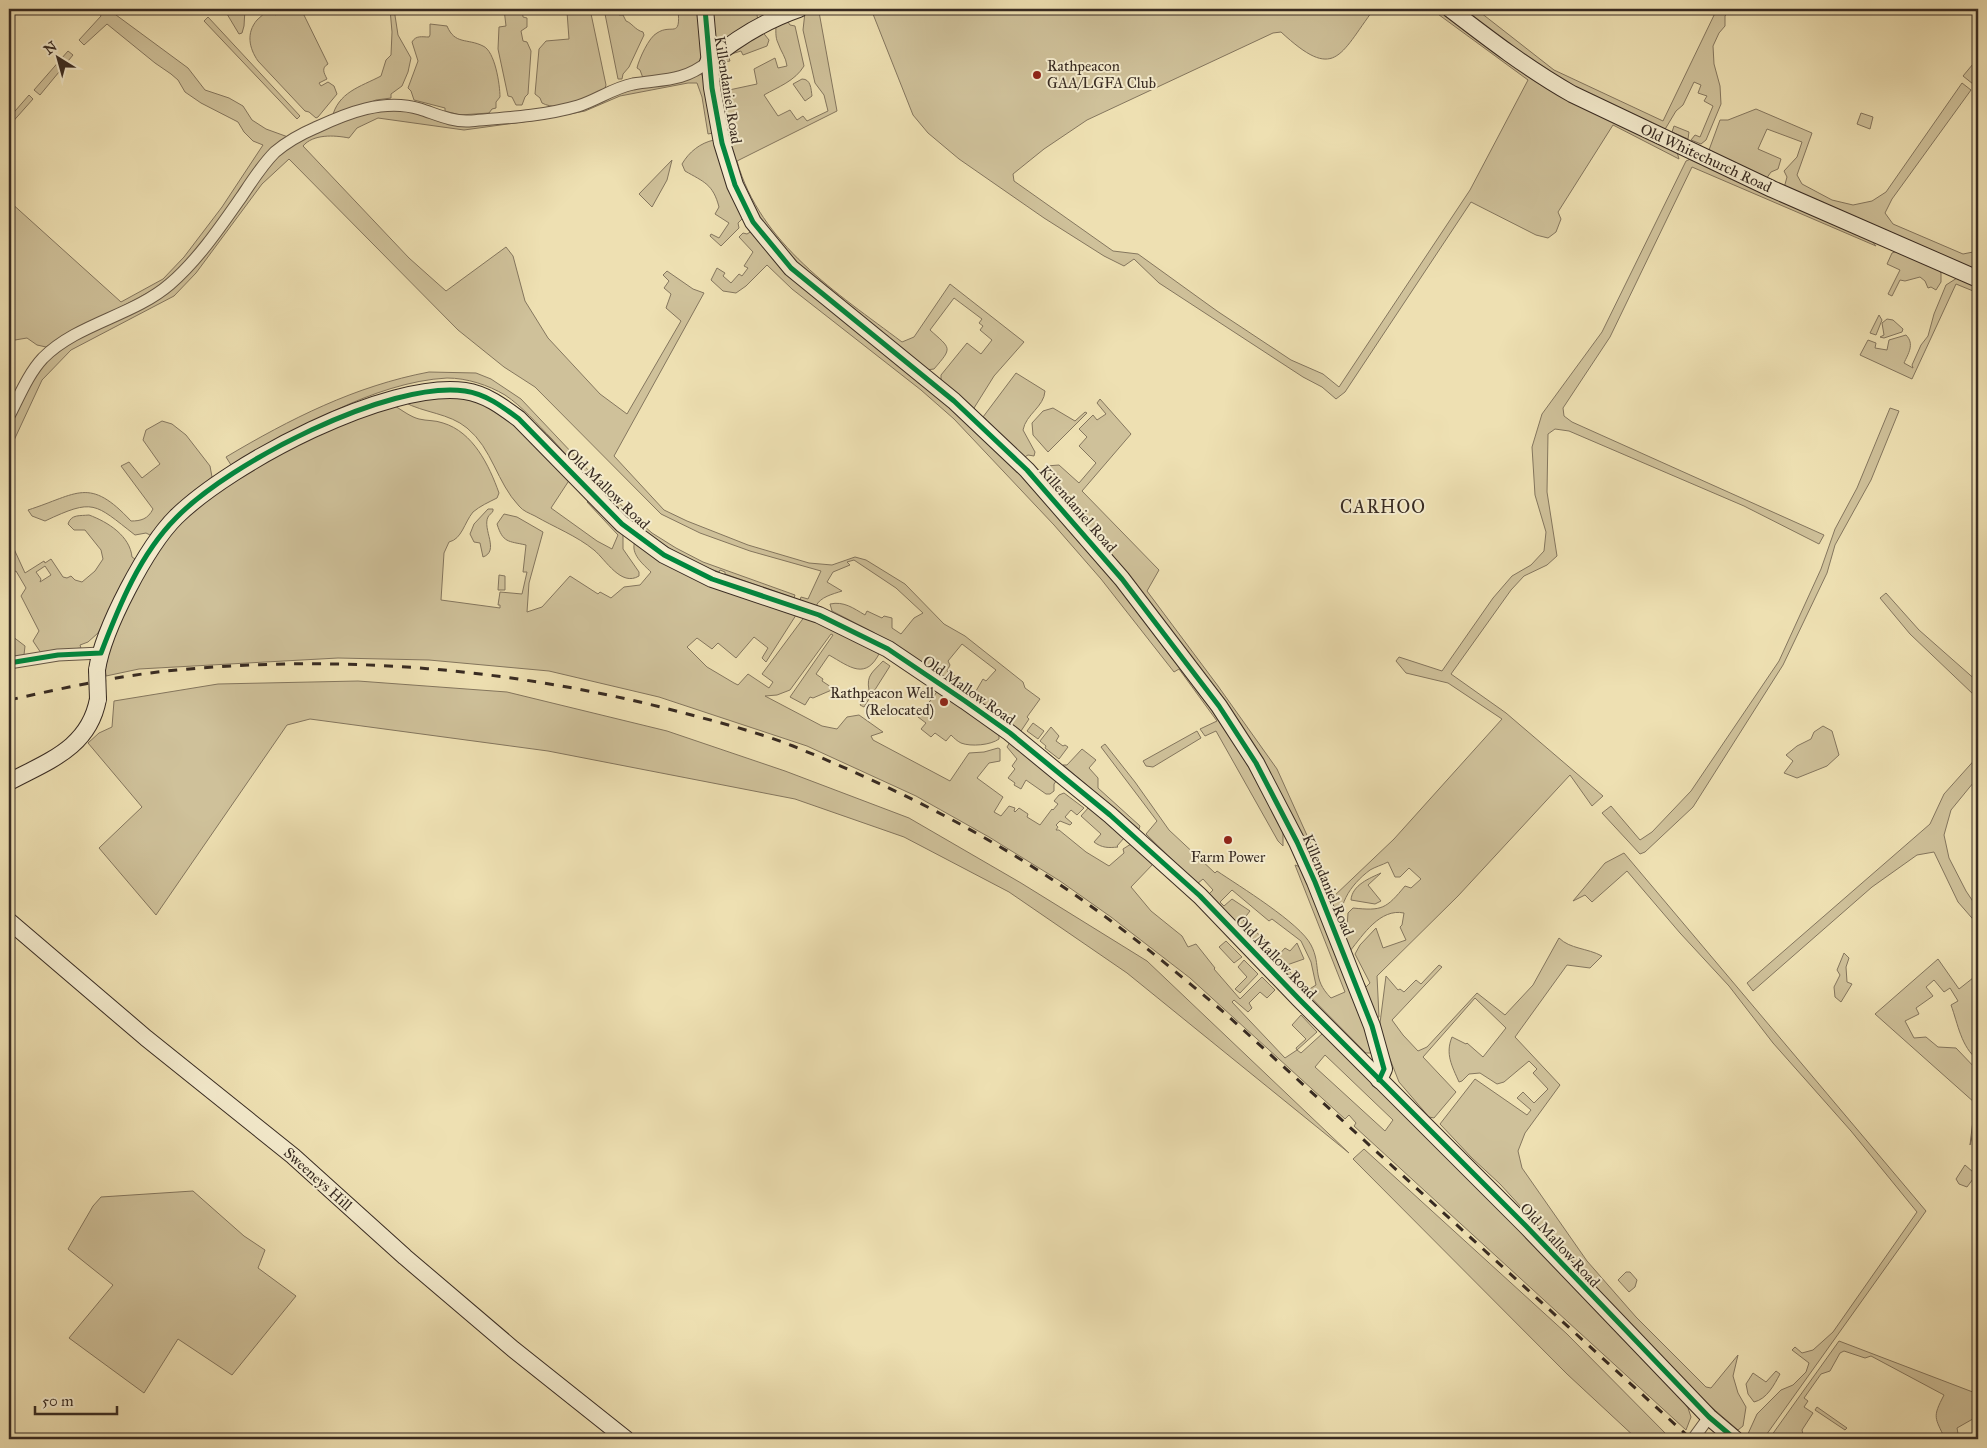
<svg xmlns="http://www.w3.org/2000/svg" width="1987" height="1448" font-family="'IM FELL Great Primer',serif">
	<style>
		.green { fill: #cfc19a; stroke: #84765e; fill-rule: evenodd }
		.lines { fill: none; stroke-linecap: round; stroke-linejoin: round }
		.street-casing { stroke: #665846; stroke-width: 13 }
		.secondary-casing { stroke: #382b22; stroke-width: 18 }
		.street { stroke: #f4ebcd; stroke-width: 11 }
		.secondary { stroke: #f4ebcd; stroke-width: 16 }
		.rail { stroke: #382b22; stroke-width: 3; stroke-dasharray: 9 9; stroke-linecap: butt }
		.secondary-bridge-casing { stroke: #382b22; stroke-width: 18; stroke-linecap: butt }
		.secondary-bridge { stroke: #f4ebcd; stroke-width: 16 }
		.cycleway-casing { stroke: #f4ebcd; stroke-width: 8 }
		.cycleway { stroke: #00873e; stroke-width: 5 }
		.poi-dot { fill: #8f2418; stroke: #f4ebcd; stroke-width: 2 }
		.labels { text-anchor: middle; stroke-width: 4; stroke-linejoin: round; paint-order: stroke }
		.poi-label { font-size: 15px; fill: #382b22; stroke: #f4ebcd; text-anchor: start }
		.street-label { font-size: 15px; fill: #382b22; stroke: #f4ebcd }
		.quarter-label { font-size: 18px; letter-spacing: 1px; fill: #382b22; stroke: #f4ebcd }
	</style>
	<rect width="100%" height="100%" fill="#eee0b2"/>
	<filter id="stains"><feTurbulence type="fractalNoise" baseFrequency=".004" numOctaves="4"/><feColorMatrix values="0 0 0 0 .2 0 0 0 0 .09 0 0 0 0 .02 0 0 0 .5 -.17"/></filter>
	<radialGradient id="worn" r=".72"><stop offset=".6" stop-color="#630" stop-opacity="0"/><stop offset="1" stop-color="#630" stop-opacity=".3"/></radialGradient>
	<g class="green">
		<path d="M99,9H111L112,12L188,68L205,90L229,98L243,106L252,120L266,129L288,137L207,239L166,283L46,347L37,345L27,338L9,341V201L121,302L163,279L184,257L222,207L263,145L253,141L244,132L238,122L201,103L185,92L178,80L171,74L155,63L107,24L84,45L79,40L101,16Z"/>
		<path d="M224,9H245L244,26L242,33L239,34Z"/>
		<path d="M267,9H271V12L276,15V11L283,12L289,9H301L328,64C321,68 324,73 327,79L319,83L321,86L328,82L334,86L337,94L318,117L316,118L309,112L305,111L258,61C249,48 246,33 257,20C261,16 265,14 267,9Z"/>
		<path d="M390,9H394L398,35L411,58L408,72L402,86L391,94V98L376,100L332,118C338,92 360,87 381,76L386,60L391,55L392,32Z"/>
		<path d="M504,9H522L523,17L527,18V27L521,31L523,41L527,42L531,51L528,94L525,97L522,105H516L512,97L508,96L498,49L499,27L506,26Z"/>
		<path d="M570,9H590L606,85L604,91C586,99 561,113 542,103L540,98L535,94L539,49L546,41L569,39L567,12L570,11Z"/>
		<path d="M604,9H619V15H623L626,21C632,23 635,30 643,32L644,35L629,67L623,74L622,79H618Z"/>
		<path d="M678,9H699L702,56C697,75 659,75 643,78L640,70L637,68C639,59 649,37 657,33C672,23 681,40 678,9Z"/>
		<path d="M709,9H760L761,11L757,15L758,21L721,47L713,45Z"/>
		<path d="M816,9H840L819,12L837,111L737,161C760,244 837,293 902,342L914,337L950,284L1024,342L994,376L974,408L978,412L977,415L941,381V375L967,343L981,354L992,340L980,330L983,326L979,323L982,319L954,298L930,330C951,349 953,347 934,369L926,370L787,257L758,220L733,163L715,68L720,57L761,30L769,40L767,46L743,55L741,51L728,55L730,61L725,62L726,69L721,73L724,81L727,82L729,90L757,84L754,69L775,58L778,68L787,66C786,57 781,52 778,43C775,37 776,30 776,23L786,19L790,25L795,26L804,66C795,81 778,87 764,95L778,116L790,110L797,120L803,116L807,121L828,111L824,95L815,83L803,30L805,12Z"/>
		<path d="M871,9H1350L1356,15L1360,9H1374C1339,56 1335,82 1281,32L1273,33L1087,120L1044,149L1013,174L1014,181L1113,251L1138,254L1217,311L1291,360L1323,374L1339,387L1470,190L1528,80L1431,9H1441L1494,50L1677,152L1679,159L1613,125L1558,212L1561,219L1556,232L1548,238L1536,235L1471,202L1345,392L1336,399L1322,387L1303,377L1159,283L1134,259L1124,266L1104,256L1044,218L959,159L928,133L913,115Z"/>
		<path d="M1459,9H1476L1554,70L1663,121L1717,9H1730L1725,16V26L1719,33L1713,46L1714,64L1720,86L1721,104L1706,140L1701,144L1691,140L1695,135L1700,137L1713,106L1704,101L1707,96L1698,93L1701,85L1694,82L1683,105L1676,111L1664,131L1567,85Z"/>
		<path d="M208,17L300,116L297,119L204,21Z"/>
		<path d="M430,24L447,26C455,45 467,38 483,46C495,51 500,85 500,97L496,102V108L492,109L489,113L460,115L445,111V108L414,100L411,91L408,88L418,61L412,42C416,35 422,37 429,37L430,35Z"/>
		<path d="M68,51L73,55L40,95L34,90Z"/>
		<path d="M1978,58V77L1973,84L1963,76Z"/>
		<path d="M699,73L702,75L705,80L713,133L708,134L702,97L697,83H688L620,96L585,111L544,119L464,130L378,118L357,128L349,138C334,135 313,134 303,146L409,258L446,291L506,247L513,256L525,301L548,338L600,394L627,414L681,321L666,308L671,294L664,288L669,281L663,275L667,271L693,289L704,293L614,456L664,510L687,521L748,545L809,563L832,565L855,557L866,560L905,584L944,624L965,636L1023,682L1025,688L1040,699L1027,717L1029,719L1021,731L973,696L983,679L986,681L996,670L962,644L948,661L950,665L947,671L957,677L953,682L873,632L832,611L830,604C844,601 853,608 865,615L867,611L882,618L884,616L892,618V628L901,634L914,618L923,613L896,588L854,560L847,562L850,565L833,572L827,582L842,591C833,594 820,597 816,606L800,600L801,597L808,599L821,571L750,551L700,533L661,514L535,387L504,367L458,330L289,159L262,184L196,273L174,296L71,350L42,380L9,451V425L34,378L46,361L64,346L161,296L287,145L368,111L380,109L411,111L463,126L611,95Z"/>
		<path d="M802,79C811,79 811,89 812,96L805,101L793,84Z"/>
		<path d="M1962,83L1971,90L1892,199L1885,213L1893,224L1963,254L1973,252L1978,246V273L1784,188L1787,177L1784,171L1797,157L1802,142L1767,129L1758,149L1781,159L1778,169L1771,172L1766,179L1713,156L1709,150L1720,120H1728L1756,109L1812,133L1797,175L1802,184L1832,200L1853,205L1872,201L1886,192Z"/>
		<path d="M29,95L33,99L9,126V118Z"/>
		<path d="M1861,113L1873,117L1870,129L1857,124Z"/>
		<path d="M1674,126L1689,132L1688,139L1672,132Z"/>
		<path d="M714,140L744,217L738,223L739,228L721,246L710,236L711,234L719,238L729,223L715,214L719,207C713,184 704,182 685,171L682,164C689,152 700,143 714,140Z"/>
		<path d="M1693,158L1871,240L1876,246L1692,167L1610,337L1563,408L1564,416L1572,422L1824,535L1819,544L1744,506L1569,431L1555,429L1548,434L1547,492L1557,556L1547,565L1524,576L1511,590L1451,674L1506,713L1603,796L1592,806L1570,775L1458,896L1377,976L1379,1017L1377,1018L1363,987L1364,983L1366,987L1370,983L1355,954L1360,945L1376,928L1383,948L1406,940L1400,927L1402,925L1404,913C1380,908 1363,935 1350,951L1346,941L1348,913L1353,908C1382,911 1386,909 1405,886L1411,888L1421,879L1409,868L1400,877H1395L1388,862C1382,865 1375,867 1370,870C1350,885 1335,907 1343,932L1269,773L1044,480L1046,474L1044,468L1046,466L1059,465L1079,483L1096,463L1079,446L1087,437L1079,429L1093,415L1097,420L1106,414L1097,403L1100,399L1131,434L1082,491L1159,570L1147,591L1218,686L1277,769L1315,853L1332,898L1394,839L1502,719L1448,683L1406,673L1396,661L1399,657L1442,671L1493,598L1512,576L1531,565L1544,551L1546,532L1535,495L1532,447L1542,414L1602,332L1686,161Z"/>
		<path d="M672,160L667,180L652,207L639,194Z"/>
		<path d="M752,231L947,400L1060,513L1222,719L1283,828V846L1278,841L1216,731L1205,736L1200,729L1217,721L1179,669L1174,672L1101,579L1054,525L954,419L921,390L792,289L767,265L746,286L736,293L723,291L711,280L717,268L725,273L723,276L731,283L739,274L742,276L748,268L744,266L753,252L739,237L743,233L747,234Z"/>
		<path d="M1897,251L1937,269L1941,273V282L1936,290L1931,287L1928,288L1925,281L1920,277L1905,281L1900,280L1892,296L1888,294L1900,270L1887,264L1892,253Z"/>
		<path d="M1957,278L1978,287V293L1956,284L1912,379L1860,355L1868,340L1876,343L1875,348L1887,350L1889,340L1906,335C1915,344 1908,354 1904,363L1913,368L1912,365L1921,345L1928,336L1934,314L1946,285Z"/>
		<path d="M1879,315L1882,320L1876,335L1870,333Z"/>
		<path d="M1887,319L1893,320L1903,329L1902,332L1884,338L1880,337L1884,335L1882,323Z"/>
		<path d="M429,372L476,373L491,379L521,399L628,512L652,533L676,548L703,562L795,595L794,598L725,574V572L720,570L719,572C669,555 632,523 596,486C581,470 566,455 552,439C537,424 523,407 505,395C488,385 467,378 447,378C373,382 295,431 231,465L226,457C290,419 355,386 429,372Z"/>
		<path d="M1016,373L1045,391C1044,407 1026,414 1023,430L1035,452L1034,456L1028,455L1023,458L986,422V419L983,417Z"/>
		<path d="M448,395L478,402L506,416L570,479L551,508L597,541L612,549L618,535L587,502L589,500L623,533V549L639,572V576C621,587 606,560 594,550C577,536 554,527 535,516C529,513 523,511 519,506C497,483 492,448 467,428C449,413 424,413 404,402Z"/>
		<path d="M395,406C403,411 411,417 419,419C427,421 435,420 443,423C473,432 489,465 499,493L497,498C489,502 480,506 473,512C464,523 462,539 449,542L444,553L441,600L500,608V605H498L500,592L522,594L527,572H523L526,545C508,541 503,543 497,524L504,514L517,517L543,532L529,583L527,612L542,607L570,576L598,594L600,592L611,598L624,587L640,585L651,572C643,564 630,554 635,541L798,612L766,662L762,658L768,648L754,637L736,658L718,643L712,649L697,638L687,647L707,667L734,683L738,685L748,674L769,688L773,682L762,674L805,616L880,652C866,681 850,667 829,655L816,674L823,679L822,681L834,689L813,698L810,697L805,705L790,697L833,635L831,634L790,690L777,695L765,696L822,726L837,729L847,717L859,715L883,732L871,736L873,740L950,781L969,753L984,752L998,748L1000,749V761L989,763L977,778L1003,797L994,812L1001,816L1009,806L1015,808L1014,811L1015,812L1019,808L1028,814L1027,817L1040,825L1052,809L1053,810L1058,804L1054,801L1059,795L1064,793L1084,808L1077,815L1071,810L1065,817L1072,823L1070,825L1060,821L1056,825L1058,827L1056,830H1059L1086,852L1109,866L1124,853L1123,849L1131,844L1154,863L1131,887L1151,911L1182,936L1188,947L1196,944L1215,968L1214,969L1240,999L1262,977L1275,990L1267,998L1260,992L1249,1003L1252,1008L1248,1012L1234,1000L1232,1002L1285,1058L1297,1050L1296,1048L1306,1039L1292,1025L1301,1015L1317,1032L1297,1050L1301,1053L1323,1033L1429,1136L1680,1396L1688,1408L1691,1417L1686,1430L1354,1126L1356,1123L1349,1115L1345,1119L1190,978L1111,917L1060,881L989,837L916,796L807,746L659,697L549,671L429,660L338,658L139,669L106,676L105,670L112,637L147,566L177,524L239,476L339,423ZM1325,1055L1393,1120L1385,1131L1315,1067Z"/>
		<path d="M1053,408L1075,421L1085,412L1087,413L1048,452L1033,435L1032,423L1043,411Z"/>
		<path d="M1890,408L1899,411L1871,480L1835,545L1827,573L1783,665L1693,807L1645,852L1640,854L1602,813L1611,806L1640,840L1652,832L1691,791L1779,661L1821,569L1835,529L1857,488Z"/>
		<path d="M162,421L172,424L186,435L210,466L212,477L171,511L150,535L146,533L135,535C94,503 94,498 45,521L32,516L28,510C78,494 89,476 131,521C141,521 148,519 153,509L121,466L129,462L142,478L160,464L143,440L146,430Z"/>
		<path d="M488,509H493V511C492,513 489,515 488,517C482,529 500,551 483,557L480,543L474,542L470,534L474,524Z"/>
		<path d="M89,515C108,522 130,536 132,557L135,559L98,633L88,642L80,645L81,648L41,653L33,641L39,631L21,596L26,588L16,571L9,574V538L25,573L44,561L45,563L51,559L63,577L67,578L71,576L75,580L82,582L95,571L103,559L101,550L85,530H74L68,524C71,514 80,516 89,515ZM45,566L51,575L40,582L41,579L36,572Z"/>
		<path d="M499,575L505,576V590H498Z"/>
		<path d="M1886,593L1919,630L1978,682V704L1974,695L1910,634L1880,598Z"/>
		<path d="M9,629L12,636L25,646L24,655L9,659Z"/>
		<path d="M883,661L890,666L864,707L860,705L869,690C866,675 873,672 883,661Z"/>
		<path d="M358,681L507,692L667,731L785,771L909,818L1021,883L1147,961L1349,1153L1127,973L1009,892L904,837L795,799L548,751L310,719L287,725L156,915L99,848L142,807L88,743L99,733L112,727L114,701L218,684Z"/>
		<path d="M939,689L999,735V739C991,745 971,747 961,743C957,741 954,738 951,735L946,741L935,733L931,737L921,729L926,723L918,717Z"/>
		<path d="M1033,723L1044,731L1038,739L1027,731Z"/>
		<path d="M1823,726L1832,731L1839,755L1827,766L1797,778L1784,773L1793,761L1786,755L1797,746L1811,739L1814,732Z"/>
		<path d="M1051,727L1059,736L1056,741L1063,746L1065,745L1068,747L1059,759L1045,748L1046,746L1040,741Z"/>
		<path d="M1197,731L1201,738L1153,767L1146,766L1143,761Z"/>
		<path d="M1010,742L1057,780L1054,784V791L1050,794H1046L1026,780L1021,789L1014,785L1015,783L1008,778L1015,769L1012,766L1017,759L1007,747Z"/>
		<path d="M1105,744L1135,782L1169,830L1215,873L1217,871C1239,886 1300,923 1311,945C1322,966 1311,978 1331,998L1345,992L1295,865L1303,868L1363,1019L1372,1053H1366L1268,954L1270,952L1276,958L1285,948L1290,951L1297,943L1304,959L1284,966L1308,990L1316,985L1311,962L1301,941L1272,919L1269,921L1232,890L1220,902L1224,906L1232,899L1250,911L1243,920L1265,940L1260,945L1209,894L1213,890L1203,879L1197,884L1146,834L1157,821L1101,747Z"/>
		<path d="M1082,749L1096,760L1089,768L1098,778V788L1140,826L1139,829L1063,765H1067Z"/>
		<path d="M1978,756V777L1951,810L1944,835L1949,858L1966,891L1978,909V925L1958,902L1934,852L1917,855L1872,887L1753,991L1747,983L1930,824L1944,794Z"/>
		<path d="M1089,807L1124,838L1117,846L1118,847C1108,848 1102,848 1094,842L1101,834L1081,816Z"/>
		<path d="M1624,853L1926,1211L1764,1438L1752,1439L1747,1436L1757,1414L1781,1390L1793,1385L1806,1372L1809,1363L1792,1350L1795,1347L1802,1353L1813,1350L1833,1332L1917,1212L1851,1131L1773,1043L1729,986L1680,933L1627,871L1592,902L1585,895L1573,901L1605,863Z"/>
		<path d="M1381,873L1368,885L1381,901L1375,904L1351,900C1352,885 1370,878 1381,873Z"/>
		<path d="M1559,938C1570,949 1587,948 1602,956L1590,968L1567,965L1515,1037L1560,1085L1525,1133L1518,1151L1522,1168L1587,1261L1636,1317L1706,1387L1711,1388L1738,1355L1733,1376L1738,1393L1746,1407L1743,1426L1738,1430L1702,1399L1663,1357L1621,1316L1500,1184L1472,1158L1440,1124L1475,1079L1527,1115L1531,1110L1517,1098L1523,1092L1534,1103L1548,1089L1533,1073L1537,1069L1529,1061L1504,1082L1497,1084L1480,1073L1469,1074L1462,1081L1459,1082C1452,1066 1445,1054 1452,1037L1466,1044L1467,1043L1483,1057L1506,1028L1475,998L1423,1057L1456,1092L1434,1118L1429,1117L1399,1082L1379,1031L1386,976L1398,990L1400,989L1404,992L1416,980L1421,984L1439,965L1442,967L1392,1020L1403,1035L1418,1051L1427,1047L1477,993L1505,1015L1533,985Z"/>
		<path d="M1226,941L1242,957L1234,963L1219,947Z"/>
		<path d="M1844,953L1849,958L1846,967L1847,982L1852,984L1841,1002L1835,997L1834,987L1840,975L1837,970Z"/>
		<path d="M1938,959L1959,989L1978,974V1060C1961,1047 1958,1024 1951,1005L1958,1001L1950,988L1944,992L1934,980L1926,987L1933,996L1916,1008L1919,1014L1905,1021L1914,1038L1926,1037L1938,1047L1956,1048L1978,1071V1113L1970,1145L1975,1103L1875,1014Z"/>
		<path d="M1244,960L1258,974L1240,993L1235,989L1247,977L1238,967Z"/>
		<path d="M1364,1149L1567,1334L1671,1439H1637L1567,1374L1353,1159Z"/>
		<path d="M1965,1165L1973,1172V1179L1967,1187L1959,1184L1956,1179Z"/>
		<path d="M193,1191L244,1236L265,1250L258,1268L296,1296L232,1375L178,1339L144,1393L69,1338L113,1285L68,1249L93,1206L101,1197Z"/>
		<path d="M1626,1272H1630L1637,1280L1635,1287L1629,1292L1618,1280Z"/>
		<path d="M1839,1341L1978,1394L1977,1413L1978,1416L1957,1428L1959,1439H1945C1935,1417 1932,1418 1944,1395L1871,1356L1865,1358L1844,1351L1840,1353L1830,1371L1821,1374L1804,1398L1808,1401L1804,1407L1813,1413L1802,1430L1804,1439H1769Z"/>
		<path d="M1776,1371L1780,1374C1774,1385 1767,1399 1754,1402L1748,1394L1746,1384L1753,1373L1766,1382Z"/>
		<path d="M1817,1407L1847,1428L1845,1430L1815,1410Z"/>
	</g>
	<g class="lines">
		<g class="street-casing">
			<g id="street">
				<path d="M9,416C19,397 28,374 43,358C78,323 133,316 170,284C198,260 221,226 242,196C252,181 262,165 275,152C287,142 301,134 315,128C347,113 384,98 420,109C436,114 452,122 469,121C505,118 544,116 578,106C597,100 613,88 633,84C662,79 683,82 708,62"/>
				<path d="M9,663L58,655L101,653"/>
				<path d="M1693,1439L1709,1417"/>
			</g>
		</g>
		<g class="secondary-casing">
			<g id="secondary">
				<path d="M705,9L712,88L722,143L735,185L753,222L791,268L954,401L1027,470L1122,579L1219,706L1256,763L1297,842L1315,882L1372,1026L1384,1069L1379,1080"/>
				<path d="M1450,9C1489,39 1528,69 1572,94L1772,189L1978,279"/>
				<path d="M708,62C734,40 767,20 799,9"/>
				<path d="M97,670C103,629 147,546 176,517C231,463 388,380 465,391C486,394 503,407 519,419L622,524L664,555L712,579L819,615L888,649L965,701L1010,733L1110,815L1200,896L1299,999L1526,1226L1709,1417L1735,1439"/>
				<path d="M9,782C48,761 89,748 98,699"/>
				<path d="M9,921L146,1038L293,1156L405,1257L513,1349L626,1439"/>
			</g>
		</g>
		<use href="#street" class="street"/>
		<use href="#secondary" class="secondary"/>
		<path class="rail" d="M9,700C64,688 121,675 177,670C346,654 516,669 680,712C718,722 757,732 793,746C874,779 954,817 1028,864C1099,908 1164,961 1227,1015L1691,1439"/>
		<g class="secondary-bridge-casing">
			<path id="secondary-bridge" d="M97,670L98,699"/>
		</g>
		<use href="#secondary-bridge" class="secondary-bridge"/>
		<g class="cycleway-casing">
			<g id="cycleway">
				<path d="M705,9L712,88L722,143L735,185L753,222L791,268L954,401L1027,470L1122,579L1219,706L1256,763L1297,842L1315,882L1372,1026L1384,1069L1379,1080"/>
				<path d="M9,663L58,655L101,653C119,606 140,554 176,518C229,463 389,380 465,391C486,394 503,407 519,419L622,524L664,555L712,579L819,615L888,649L965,701L1010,733L1110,815L1200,896L1299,999L1526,1226L1709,1417L1735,1439"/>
			</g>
		</g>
		<use href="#cycleway" class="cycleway"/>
	</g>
	<g class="poi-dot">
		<circle cx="1037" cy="75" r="5"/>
		<circle cx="944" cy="702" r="5"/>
		<circle cx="1228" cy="840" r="5"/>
	</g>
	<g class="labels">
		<g class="poi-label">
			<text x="1047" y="71">Rathpeacon<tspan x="1047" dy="17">GAA/LGFA Club</tspan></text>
			<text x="934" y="698" text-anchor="end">Rathpeacon Well<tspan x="934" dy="17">(Relocated)</tspan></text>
			<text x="1228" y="862" text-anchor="middle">Farm Power</text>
		</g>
		<g class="street-label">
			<text transform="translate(728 90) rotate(81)" y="5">Killendaniel Road</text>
			<text transform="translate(1706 158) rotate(25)" y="5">Old Whitechurch Road</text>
			<text transform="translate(608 489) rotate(44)" y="5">Old Mallow Road</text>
			<text transform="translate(1078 509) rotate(49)" y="5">Killendaniel Road</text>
			<text transform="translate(969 690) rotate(35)" y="5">Old Mallow Road</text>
			<text transform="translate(1328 885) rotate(67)" y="5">Killendaniel Road</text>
			<text transform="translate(1276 957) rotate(46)" y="5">Old Mallow Road</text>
			<text transform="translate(318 1179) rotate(42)" y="5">Sweeneys Hill</text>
			<text transform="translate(1560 1245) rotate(47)" y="5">Old Mallow Road</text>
		</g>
		<g class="quarter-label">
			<text x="1383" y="513">CARHOO</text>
		</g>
	</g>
	<rect width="1987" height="1448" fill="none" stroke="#eee0b2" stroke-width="30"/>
	<rect x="10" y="10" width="1967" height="1428" fill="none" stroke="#382b22" stroke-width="2.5"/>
	<rect x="15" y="15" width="1957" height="1418" fill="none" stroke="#382b22"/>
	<g transform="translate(58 58) rotate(323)" stroke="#f4ebcd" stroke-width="4" paint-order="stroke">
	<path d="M0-4L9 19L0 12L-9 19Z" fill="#382b22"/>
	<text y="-8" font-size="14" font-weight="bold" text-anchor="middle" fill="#382b22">N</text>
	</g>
	<path d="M35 1406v8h82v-8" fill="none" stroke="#382b22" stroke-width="2.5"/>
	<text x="42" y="1406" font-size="15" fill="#382b22" stroke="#f4ebcd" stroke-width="4" paint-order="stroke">50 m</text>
	<rect width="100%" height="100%" filter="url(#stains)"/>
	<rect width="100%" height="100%" fill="url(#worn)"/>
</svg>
